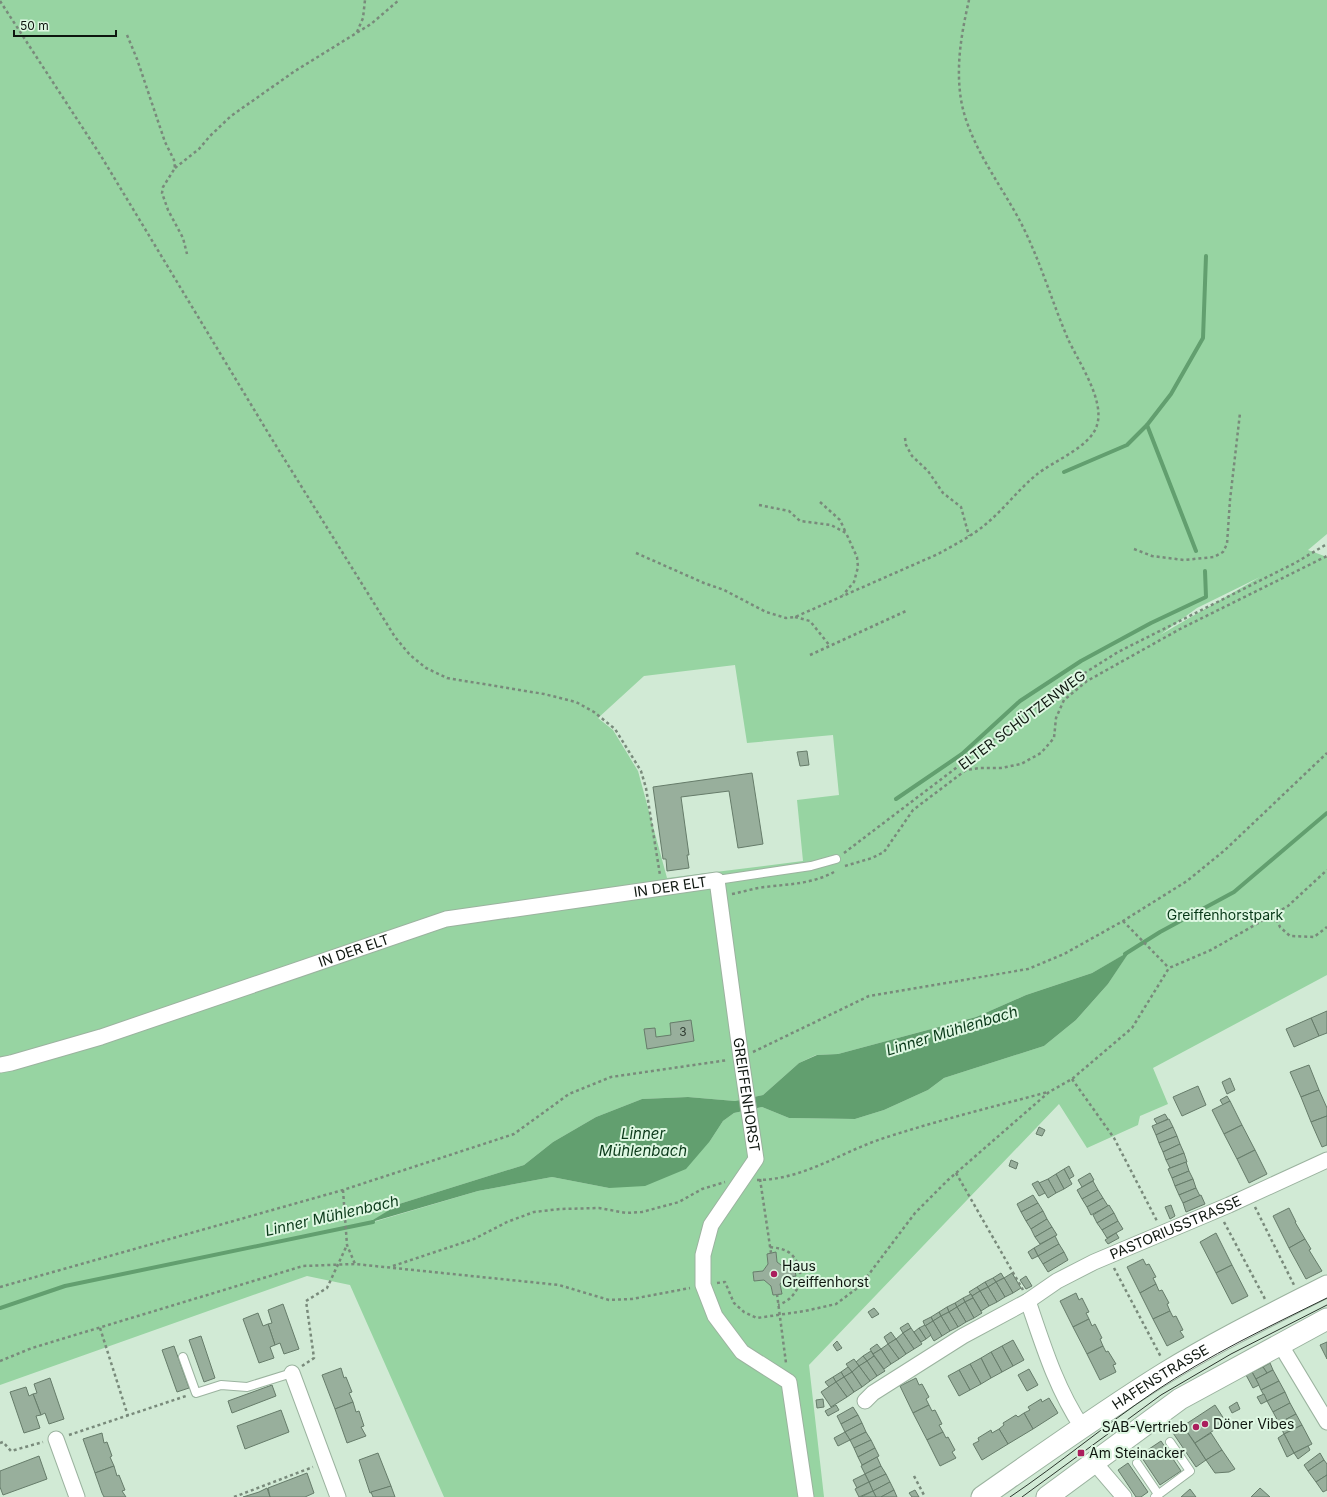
<svg xmlns="http://www.w3.org/2000/svg" width="1327" height="1497" font-family="Inter,sans-serif">
	<style>
		.green { fill: #97d4a2; fill-rule: evenodd }
		.water { fill: #629f6f }
		.lines { fill: none; stroke-linecap: round; stroke-linejoin: round }
		.stream { stroke: #629f6f; stroke-width: 4 }
		.building { fill: #98af9c; stroke: #667c6a }
		.lane-casing { stroke: #9bb39f; stroke-width: 10 }
		.street-casing { stroke: #9bb39f; stroke-width: 17 }
		.secondary-casing { stroke: #9bb39f; stroke-width: 23 }
		.path { stroke: #798a7b; stroke-width: 2.5; stroke-dasharray: 3 3; stroke-linecap: butt }
		.lane { stroke: #fff; stroke-width: 8 }
		.street { stroke: #fff; stroke-width: 15 }
		.secondary { stroke: #fff; stroke-width: 21 }
		.tram { stroke: #2b362d; stroke-width: 1 }
		.poi-dot { fill: #ab1e5d; stroke: #def7e2; stroke-width: 1.5 }
		.labels { text-anchor: middle; stroke-width: 4; stroke-linejoin: round; paint-order: stroke }
		.number-label { font-size: 12px; fill: #303c32 }
		.street-label { font-size: 14px; fill: #0e160f; stroke: #def7e2 }
		.park-label { font-size: 14px; fill: #063616; stroke: #def7e2 }
		.poi-label { font-size: 14px; fill: #0e160f; stroke: #def7e2; text-anchor: start }
		.water-label { font-size: 15px; font-style: italic; fill: #0a3919; stroke: #def7e2 }
	</style>
	<rect width="100%" height="100%" fill="#d1ead5"/>
	<path class="green" d="M0,0H1327V534L1308,550L1327,557V975L1153,1068L1168,1104L1140,1116L1138,1125L1087,1148L1059,1104L809,1365L824,1497H444L350,1285L307,1276L0,1385ZM1260,577L1160,635L1197,608ZM735,665L747,743L833,735L839,795L797,800L803,861L667,878L638,771L613,730L598,718L644,676ZM1129,952L1108,984L1076,1020L1044,1046L944,1078L928,1090L884,1110L855,1119L789,1118L762,1107L734,1113L723,1121L710,1141L609,1188L552,1177L478,1191L370,1223L399,1204L524,1165L553,1142L596,1117L642,1099L688,1097L735,1101L763,1095L799,1063L816,1055L838,1054L976,1017L1026,995L1092,973ZM776,1253L777,1262L785,1268L794,1266L796,1275L785,1278L780,1284L782,1294L773,1295L771,1286L764,1280L754,1281L753,1272L763,1271L768,1264L767,1254Z"/>
	<path class="water" d="M1130,951L1108,984L1076,1020L1044,1046L944,1078L928,1090L884,1110L855,1119L789,1118L762,1107L734,1113L723,1121L710,1141L686,1169L645,1186L609,1188L552,1177L478,1191L368,1223L399,1204L524,1165L553,1142L596,1117L642,1099L688,1097L735,1101L763,1095L799,1063L817,1055L838,1054L976,1017L1026,995L1092,973Z"/>
	<g class="lines">
		<g class="stream">
			<path d="M1147,425L1196,551"/>
			<path d="M1064,472L1127,445L1147,425L1171,394L1203,338L1206,256"/>
			<path d="M896,799L962,754L1020,701L1081,661L1151,623L1206,597L1205,571"/>
			<path d="M1125,954L1160,932L1234,892L1327,813"/>
			<path d="M0,1308L65,1286L373,1222"/>
		</g>
	</g>
	<g class="building">
		<path d="M807,751L809,765L800,766L797,752Z"/>
		<path d="M752,773L763,844L738,848L729,791L681,797L689,855H687L689,868L667,871L666,859H663L653,787Z"/>
		<path d="M1327,1011V1033L1319,1036L1311,1018Z"/>
		<path d="M1311,1018L1319,1036L1294,1047L1286,1029Z"/>
		<path d="M691,1020L694,1041L647,1049L644,1029L655,1028L656,1037L671,1035L670,1023Z"/>
		<path d="M1309,1065L1319,1090L1301,1097L1290,1072Z"/>
		<path d="M1230,1078L1235,1090L1227,1094L1222,1082Z"/>
		<path d="M1198,1086L1206,1105L1182,1116L1173,1097Z"/>
		<path d="M1319,1090L1327,1108V1116L1311,1122L1301,1097Z"/>
		<path d="M1227,1096L1230,1101L1223,1105L1220,1100Z"/>
		<path d="M1230,1101L1242,1125L1224,1134L1212,1110Z"/>
		<path d="M1165,1114L1168,1119L1157,1124L1154,1119Z"/>
		<path d="M1327,1116V1145L1322,1147L1311,1122Z"/>
		<path d="M1169,1119L1173,1127L1156,1135L1152,1126Z"/>
		<path d="M1242,1125L1255,1150L1237,1159L1224,1134Z"/>
		<path d="M1039,1127L1045,1130L1042,1136L1036,1134Z"/>
		<path d="M1173,1127L1177,1136L1159,1143L1156,1135Z"/>
		<path d="M1177,1136L1180,1144L1163,1152L1159,1143Z"/>
		<path d="M1180,1144L1184,1153L1166,1160L1163,1152Z"/>
		<path d="M1255,1150L1267,1174L1249,1183L1237,1159Z"/>
		<path d="M1184,1153L1187,1162L1170,1168L1166,1160Z"/>
		<path d="M1011,1160L1018,1163L1016,1169L1009,1166Z"/>
		<path d="M1186,1162L1189,1171L1172,1178L1168,1169Z"/>
		<path d="M1069,1166L1074,1176L1069,1179L1064,1169Z"/>
		<path d="M1064,1169L1072,1184L1064,1189L1056,1174Z"/>
		<path d="M1189,1171L1193,1179L1175,1186L1172,1178Z"/>
		<path d="M1090,1173L1094,1180L1082,1187L1078,1180Z"/>
		<path d="M1056,1174L1064,1189L1056,1193L1048,1179Z"/>
		<path d="M1048,1179L1056,1193L1048,1198L1039,1183Z"/>
		<path d="M1193,1179L1196,1188L1179,1195L1175,1186Z"/>
		<path d="M1038,1181L1045,1193L1039,1196L1032,1184Z"/>
		<path d="M1093,1181L1098,1190L1082,1199L1077,1190Z"/>
		<path d="M1196,1188L1200,1196L1183,1203L1179,1195Z"/>
		<path d="M1098,1190L1103,1198L1087,1207L1082,1199Z"/>
		<path d="M1033,1195L1038,1203L1021,1212L1017,1204Z"/>
		<path d="M1201,1195L1205,1204L1186,1212L1183,1203Z"/>
		<path d="M1103,1198L1108,1206L1091,1215L1087,1207Z"/>
		<path d="M1038,1203L1043,1211L1026,1221L1021,1212Z"/>
		<path d="M1109,1205L1114,1213L1097,1223L1093,1215Z"/>
		<path d="M1171,1205L1175,1216L1170,1219L1165,1207Z"/>
		<path d="M1289,1208L1296,1222H1295L1305,1239L1289,1248L1273,1216Z"/>
		<path d="M1043,1211L1047,1219L1031,1229L1026,1221Z"/>
		<path d="M1114,1213L1118,1221L1102,1230L1097,1223Z"/>
		<path d="M1047,1219L1052,1227L1035,1237L1031,1229Z"/>
		<path d="M1118,1221L1123,1229L1107,1238L1102,1230Z"/>
		<path d="M1052,1227L1057,1235L1040,1244L1035,1237Z"/>
		<path d="M1116,1233L1119,1238L1108,1244L1105,1240Z"/>
		<path d="M1216,1233L1232,1265L1216,1273L1200,1242Z"/>
		<path d="M1055,1236L1059,1244L1038,1256L1034,1248Z"/>
		<path d="M1305,1239L1311,1249L1309,1250L1322,1271L1306,1279L1289,1248Z"/>
		<path d="M1059,1244L1064,1252L1043,1264L1038,1256Z"/>
		<path d="M1034,1248L1038,1256L1032,1259L1028,1252Z"/>
		<path d="M776,1252L777,1262L785,1268L794,1266L796,1276L785,1278L780,1284L782,1294L773,1295L771,1286L764,1280L754,1281L753,1272L763,1271L768,1264L767,1254Z"/>
		<path d="M1064,1252L1068,1260L1048,1272L1043,1264Z"/>
		<path d="M1143,1259L1146,1265L1149,1264L1156,1277L1153,1278L1156,1284L1140,1293L1127,1267Z"/>
		<path d="M1232,1265L1248,1296L1232,1304L1216,1273Z"/>
		<path d="M1001,1273L1004,1278L996,1282L993,1278Z"/>
		<path d="M1012,1273L1021,1288L1013,1293L1004,1278Z"/>
		<path d="M1026,1276L1032,1286L1026,1289L1020,1280Z"/>
		<path d="M993,1278L996,1282L988,1287L985,1282Z"/>
		<path d="M1004,1278L1013,1293L1005,1297L996,1282Z"/>
		<path d="M985,1282L988,1287L980,1291L977,1287Z"/>
		<path d="M996,1282L1005,1297L997,1302L988,1287Z"/>
		<path d="M1156,1284L1159,1291L1162,1290L1169,1303L1167,1304L1170,1311L1153,1319L1140,1293Z"/>
		<path d="M977,1287L980,1291L972,1296L969,1292Z"/>
		<path d="M988,1287L997,1302L989,1306L980,1291Z"/>
		<path d="M980,1291L989,1306L981,1311L972,1296Z"/>
		<path d="M1076,1293L1079,1300L1082,1298L1089,1312L1086,1313L1089,1319L1073,1327L1060,1301Z"/>
		<path d="M971,1294L973,1298L965,1302L963,1298Z"/>
		<path d="M963,1298L965,1302L957,1307L955,1303Z"/>
		<path d="M973,1298L982,1313L974,1318L965,1302Z"/>
		<path d="M965,1302L974,1318L966,1322L957,1307Z"/>
		<path d="M955,1303L957,1307L949,1312L947,1307Z"/>
		<path d="M283,1304L299,1349L284,1354L280,1343L275,1345L268,1324L272,1323L268,1310Z"/>
		<path d="M947,1307L949,1312L941,1316L939,1312Z"/>
		<path d="M957,1307L966,1322L958,1327L949,1312Z"/>
		<path d="M874,1308L879,1314L872,1318L868,1312Z"/>
		<path d="M1170,1311L1173,1317L1176,1316L1183,1330L1180,1331L1184,1337L1167,1346L1153,1319Z"/>
		<path d="M939,1312L941,1316L933,1321L931,1317Z"/>
		<path d="M949,1312L958,1327L950,1331L941,1316Z"/>
		<path d="M258,1313L263,1326L268,1324L275,1345L270,1347L274,1358L259,1363L243,1319Z"/>
		<path d="M941,1316L950,1331L942,1336L933,1321Z"/>
		<path d="M931,1317L933,1321L925,1326L923,1321Z"/>
		<path d="M1089,1319L1092,1326L1095,1324L1102,1338L1100,1339L1103,1346L1087,1354L1073,1327Z"/>
		<path d="M933,1321L942,1336L934,1341L925,1326Z"/>
		<path d="M908,1323L911,1328L903,1333L900,1328Z"/>
		<path d="M925,1325L931,1335L926,1339L919,1328Z"/>
		<path d="M911,1328L922,1344L914,1349L903,1333Z"/>
		<path d="M919,1328L926,1339L921,1342L914,1332Z"/>
		<path d="M891,1332L896,1339L888,1344L884,1337Z"/>
		<path d="M903,1333L914,1349L906,1354L896,1339Z"/>
		<path d="M201,1336L215,1378L204,1382L189,1340Z"/>
		<path d="M896,1339L906,1354L899,1359L888,1344Z"/>
		<path d="M1013,1340L1024,1360L1013,1366L1002,1346Z"/>
		<path d="M837,1341L842,1348L837,1351L833,1345Z"/>
		<path d="M1327,1342V1359L1320,1345Z"/>
		<path d="M877,1344L881,1349L873,1354L870,1349Z"/>
		<path d="M888,1344L899,1359L891,1364L881,1349Z"/>
		<path d="M174,1346L189,1388L177,1392L162,1350Z"/>
		<path d="M1002,1346L1013,1366L1002,1372L991,1352Z"/>
		<path d="M1103,1346L1106,1352L1108,1351L1116,1364L1113,1365L1116,1372L1100,1380L1087,1354Z"/>
		<path d="M881,1349L891,1364L884,1369L873,1354Z"/>
		<path d="M871,1351L874,1356L867,1361L863,1356Z"/>
		<path d="M991,1352L1002,1372L991,1378L981,1358Z"/>
		<path d="M863,1356L867,1361L859,1366L856,1362Z"/>
		<path d="M874,1356L885,1371L877,1376L867,1361Z"/>
		<path d="M981,1358L991,1378L981,1384L970,1364Z"/>
		<path d="M854,1359L859,1366L852,1372L846,1364Z"/>
		<path d="M867,1361L877,1376L870,1381L859,1366Z"/>
		<path d="M1270,1363L1273,1370L1267,1373L1263,1367Z"/>
		<path d="M970,1364L981,1384L970,1390L959,1370Z"/>
		<path d="M859,1366L870,1381L862,1387L852,1372Z"/>
		<path d="M848,1367L852,1372L844,1377L841,1372Z"/>
		<path d="M1263,1367L1267,1373L1256,1379L1252,1372Z"/>
		<path d="M341,1368L344,1378L346,1377L352,1392L349,1393L353,1402L335,1409L322,1375Z"/>
		<path d="M1029,1369L1038,1385L1027,1391L1018,1375Z"/>
		<path d="M959,1370L970,1390L959,1396L948,1376Z"/>
		<path d="M1273,1370L1279,1381L1261,1390L1256,1379Z"/>
		<path d="M841,1372L844,1377L836,1382L833,1377Z"/>
		<path d="M852,1372L862,1387L854,1392L844,1377Z"/>
		<path d="M1252,1372L1259,1385L1253,1388L1246,1375Z"/>
		<path d="M833,1377L836,1382L829,1387L825,1382Z"/>
		<path d="M844,1377L854,1392L847,1397L836,1382Z"/>
		<path d="M50,1378L64,1419L49,1424L45,1413L41,1415L33,1394L37,1393L34,1384Z"/>
		<path d="M916,1378L919,1385L922,1384L929,1397L926,1399L929,1405L913,1413L900,1386Z"/>
		<path d="M1279,1381L1285,1392L1267,1401L1261,1390Z"/>
		<path d="M836,1382L847,1397L831,1407L821,1392Z"/>
		<path d="M272,1385L276,1396L232,1413L228,1401Z"/>
		<path d="M26,1387L29,1396L33,1394L41,1415L36,1416L40,1428L24,1433L10,1392Z"/>
		<path d="M1285,1392L1290,1403L1273,1412L1267,1401Z"/>
		<path d="M1264,1394L1267,1401L1261,1404L1257,1397Z"/>
		<path d="M1049,1398L1058,1413L1033,1429L1024,1413L1030,1410L1028,1407L1041,1399L1042,1402Z"/>
		<path d="M823,1399L824,1407L817,1408L816,1400Z"/>
		<path d="M353,1402L356,1412L359,1411L364,1426L361,1427L366,1436L347,1443L335,1409Z"/>
		<path d="M1237,1402L1240,1409L1232,1413L1229,1407Z"/>
		<path d="M1290,1403L1296,1414L1279,1423L1273,1412Z"/>
		<path d="M836,1405L839,1410L828,1416L825,1411Z"/>
		<path d="M929,1405L932,1411L935,1410L942,1424L939,1425L943,1432L927,1440L913,1413Z"/>
		<path d="M1215,1405L1226,1422L1195,1443L1183,1426Z"/>
		<path d="M853,1407L858,1415L841,1424L837,1416Z"/>
		<path d="M281,1410L289,1432L245,1449L237,1426Z"/>
		<path d="M1024,1413L1033,1429L1008,1444L999,1429L1004,1425L1003,1423L1016,1415L1018,1417Z"/>
		<path d="M1296,1414L1302,1425L1284,1434L1279,1423Z"/>
		<path d="M858,1415L862,1423L845,1432L841,1424Z"/>
		<path d="M862,1423L866,1432L850,1440L845,1432Z"/>
		<path d="M1302,1425L1312,1444L1294,1453L1284,1434Z"/>
		<path d="M1183,1426L1206,1460L1196,1467L1173,1433Z"/>
		<path d="M999,1429L1008,1444L982,1460L973,1444L979,1441L978,1438L991,1430L992,1433Z"/>
		<path d="M845,1432L850,1440L838,1446L834,1438Z"/>
		<path d="M866,1432L871,1440L854,1448L850,1440Z"/>
		<path d="M943,1432L946,1438L948,1437L955,1450L952,1452L956,1458L940,1466L927,1440Z"/>
		<path d="M102,1433L104,1443L107,1442L112,1456L110,1457L114,1466L95,1473L83,1439Z"/>
		<path d="M1211,1433L1222,1450L1206,1460L1195,1443Z"/>
		<path d="M1284,1434L1294,1453L1287,1457L1278,1438Z"/>
		<path d="M871,1440L875,1448L858,1457L854,1448Z"/>
		<path d="M1161,1441L1181,1471L1160,1485L1140,1455Z"/>
		<path d="M1308,1446L1310,1450L1298,1459L1294,1453Z"/>
		<path d="M875,1448L879,1456L862,1465L858,1457Z"/>
		<path d="M1222,1450L1235,1469L1229,1472L1215,1473L1206,1460Z"/>
		<path d="M378,1453L391,1486L370,1493L359,1460Z"/>
		<path d="M1320,1453L1324,1460L1308,1471L1304,1465Z"/>
		<path d="M39,1456L47,1479L3,1495L0,1487V1471Z"/>
		<path d="M877,1457L881,1466L865,1474L861,1466Z"/>
		<path d="M1324,1460L1327,1464V1475L1316,1482L1308,1471Z"/>
		<path d="M1128,1463L1148,1492L1141,1497H1136L1118,1470Z"/>
		<path d="M114,1466L117,1476L119,1475L125,1490L122,1491L126,1497H104L102,1493L95,1473Z"/>
		<path d="M881,1466L886,1474L869,1482L865,1474Z"/>
		<path d="M307,1473L314,1493L305,1497H270L268,1488Z"/>
		<path d="M865,1474L869,1482L857,1488L853,1480Z"/>
		<path d="M886,1474L890,1482L873,1491L869,1482Z"/>
		<path d="M1327,1475V1490L1323,1492L1316,1482Z"/>
		<path d="M869,1482L873,1491L859,1497L855,1489Z"/>
		<path d="M890,1482L894,1490L881,1497H876L873,1491Z"/>
		<path d="M391,1486L395,1497H373L371,1492Z"/>
		<path d="M267,1488L270,1497H243L259,1492Z"/>
		<path d="M1260,1488L1270,1497H1251Z"/>
		<path d="M1190,1489L1196,1497H1181Z"/>
		<path d="M894,1490L897,1497H881Z"/>
		<path d="M915,1490L919,1497H912L909,1493Z"/>
		<path d="M873,1491L876,1497H861Z"/>
	</g>
	<g class="lines">
		<g class="lane-casing">
			<g id="lane">
				<path d="M717,880L811,866L836,859"/>
				<path d="M183,1357L196,1393L221,1385L247,1387L292,1373"/>
				<path d="M1137,1463L1158,1494"/>
				<path d="M1155,1497L1190,1471L1170,1442"/>
			</g>
		</g>
		<g class="street-casing">
			<g id="street">
				<path id="s1" d="M0,1065L11,1063L101,1037L446,919L717,880L741,1058L756,1159L711,1225L703,1255V1285L715,1316L742,1352L789,1382L806,1497"/>
				<path d="M1028,1301C1043,1345 1056,1388 1082,1427"/>
				<path d="M1280,1344L1327,1422"/>
				<path d="M292,1373L338,1497"/>
				<path id="s2" d="M865,1401L873,1393L963,1336L1028,1301L1057,1281L1094,1262L1229,1205L1327,1160"/>
				<path d="M56,1439L77,1497"/>
				<path d="M1094,1462L1124,1497"/>
			</g>
		</g>
		<g class="secondary-casing">
			<g id="secondary">
				<path id="s3" d="M982,1497C1042,1455 1102,1412 1165,1373C1217,1341 1272,1314 1327,1286"/>
				<path d="M1047,1497L1180,1399L1327,1319"/>
			</g>
		</g>
		<g class="path">
			<path d="M0,1L101,156L270,436L395,637L410,655L426,668L447,678L544,694L576,702L594,712L615,729L641,771L646,788L660,875"/>
			<path d="M357,32L363,18L365,0"/>
			<path d="M127,35L137,59L165,142L174,160L175,168L163,187L162,193L168,210L183,238L187,254"/>
			<path d="M175,168L199,149L210,136L231,116L295,71L371,24L399,0"/>
			<path d="M905,438L906,445L912,456L928,471L943,493L961,507L969,536"/>
			<path d="M820,502L840,520L846,533"/>
			<path d="M759,505L789,511L800,521L831,525L846,533L857,557L858,567L854,582L843,595"/>
			<path d="M1134,549L1152,556L1184,560L1214,557L1223,552L1227,544L1230,500L1240,413"/>
			<path d="M636,553L704,583L724,590L766,612L786,618L795,617L938,554C954,545 972,536 986,524C1004,509 1018,490 1036,475C1053,461 1091,447 1097,425C1105,400 1078,361 1068,339C1052,302 1041,263 1023,227C1003,187 972,150 962,105C955,70 961,35 969,0"/>
			<path d="M795,617L810,621L830,646"/>
			<path d="M810,655L906,611"/>
			<path d="M844,853L1064,686L1118,652L1295,563L1327,544"/>
			<path d="M845,866L872,858L884,852L913,810L966,770L980,768H1001L1021,764L1041,753L1054,738L1056,718L1064,700L1087,681L1180,629L1327,556"/>
			<path d="M732,894C743,892 754,888 765,887C789,884 812,884 834,872"/>
			<path d="M1274,914L1280,927L1290,936L1314,937L1327,927"/>
			<path d="M1123,921L1169,968"/>
			<path d="M753,1052L869,996L1028,969L1064,954L1123,921L1187,881L1225,850L1327,753"/>
			<path d="M1072,1079L1114,1138L1157,1221"/>
			<path d="M956,1173L1023,1290"/>
			<path d="M760,1179L771,1253"/>
			<path d="M757,1180C802,1180 840,1153 881,1139C936,1121 992,1107 1048,1092"/>
			<path d="M343,1190L347,1245L355,1264"/>
			<path d="M1255,1207L1294,1285"/>
			<path d="M1224,1222L1265,1299"/>
			<path d="M770,1247C778,1248 785,1249 791,1254C808,1271 800,1298 778,1305"/>
			<path d="M393,1266L474,1239L507,1222L534,1212L560,1209L599,1208L626,1213L642,1212L679,1202L702,1189L725,1182"/>
			<path d="M1114,1268L1161,1357"/>
			<path d="M717,1283L725,1282L734,1303L744,1312L757,1318L805,1311L836,1304L860,1286L915,1213L948,1180L1049,1092L1072,1079L1132,1028L1169,968L1211,950L1288,906L1327,870"/>
			<path d="M0,1287L343,1190L514,1134L569,1094L611,1077L728,1060"/>
			<path d="M777,1294L786,1363"/>
			<path d="M100,1328L128,1416"/>
			<path d="M0,1361L32,1348L303,1266L355,1264L559,1285L609,1300L632,1299L690,1288"/>
			<path d="M302,1366L314,1358L306,1301L327,1288L347,1245"/>
			<path d="M69,1435L186,1396"/>
			<path d="M0,1443L3,1442L11,1451L43,1442"/>
			<path d="M914,1476L925,1497"/>
			<path d="M234,1497L313,1467"/>
		</g>
		<use href="#lane" class="lane"/>
		<use href="#street" class="street"/>
		<use href="#secondary" class="secondary"/>
		<g class="tram">
			<path d="M1010,1497C1059,1464 1105,1425 1154,1392C1209,1355 1268,1327 1327,1298"/>
			<path d="M1022,1497L1161,1395L1231,1354L1327,1305"/>
		</g>
	</g>
	<g class="poi-dot">
		<circle cx="774" cy="1274" r="4"/>
		<circle cx="1205" cy="1424" r="4"/>
		<circle cx="1196" cy="1427" r="4"/>
		<rect x="1077" y="1449" width="8" height="8" rx="2"/>
	</g>
	<g class="labels">
		<g class="number-label">
			<text x="683" y="1036">3</text>
		</g>
		<g class="street-label">
			<text transform="translate(1022 720) rotate(-37)" y="5">ELTER SCHÜTZENWEG</text>
			<text dy="5" stroke="none"><textPath href="#s1" startOffset="696">IN DER ELT</textPath></text>
			<text dy="5" stroke="none"><textPath href="#s1" startOffset="372">IN DER ELT</textPath></text>
			<text dy="5" stroke="none"><textPath href="#s1" startOffset="960">GREIFFENHORST</textPath></text>
			<text dy="5" stroke="none"><textPath href="#s2" startOffset="357">PASTORIUSSTRASSE</textPath></text>
			<text dy="5" stroke="none"><textPath href="#s3" startOffset="215">HAFENSTRASSE</textPath></text>
		</g>
		<g class="park-label">
			<text x="1225" y="920">Greiffenhorstpark</text>
		</g>
		<g class="poi-label">
			<text x="782" y="1271">Haus<tspan x="782" dy="16">Greiffenhorst</tspan></text>
			<text x="1213" y="1429">Döner Vibes</text>
			<text x="1188" y="1432" text-anchor="end">SAB-Vertrieb</text>
			<text x="1089" y="1458">Am Steinacker</text>
		</g>
		<g class="water-label">
			<text transform="translate(952 1031) rotate(-17)" y="5">Linner Mühlenbach</text>
			<text x="643" y="1139">Linner<tspan x="643" dy="17">Mühlenbach</tspan></text>
			<text transform="translate(332 1216) rotate(-13)" y="5">Linner Mühlenbach</text>
		</g>
	</g>
	<path d="M14 30v6h102v-6" fill="none" stroke="#0e160f" stroke-width="2"/>
	<text x="20" y="30" font-size="12" fill="#0e160f" stroke="#def7e2" stroke-width="3" paint-order="stroke">50 m</text>
</svg>
